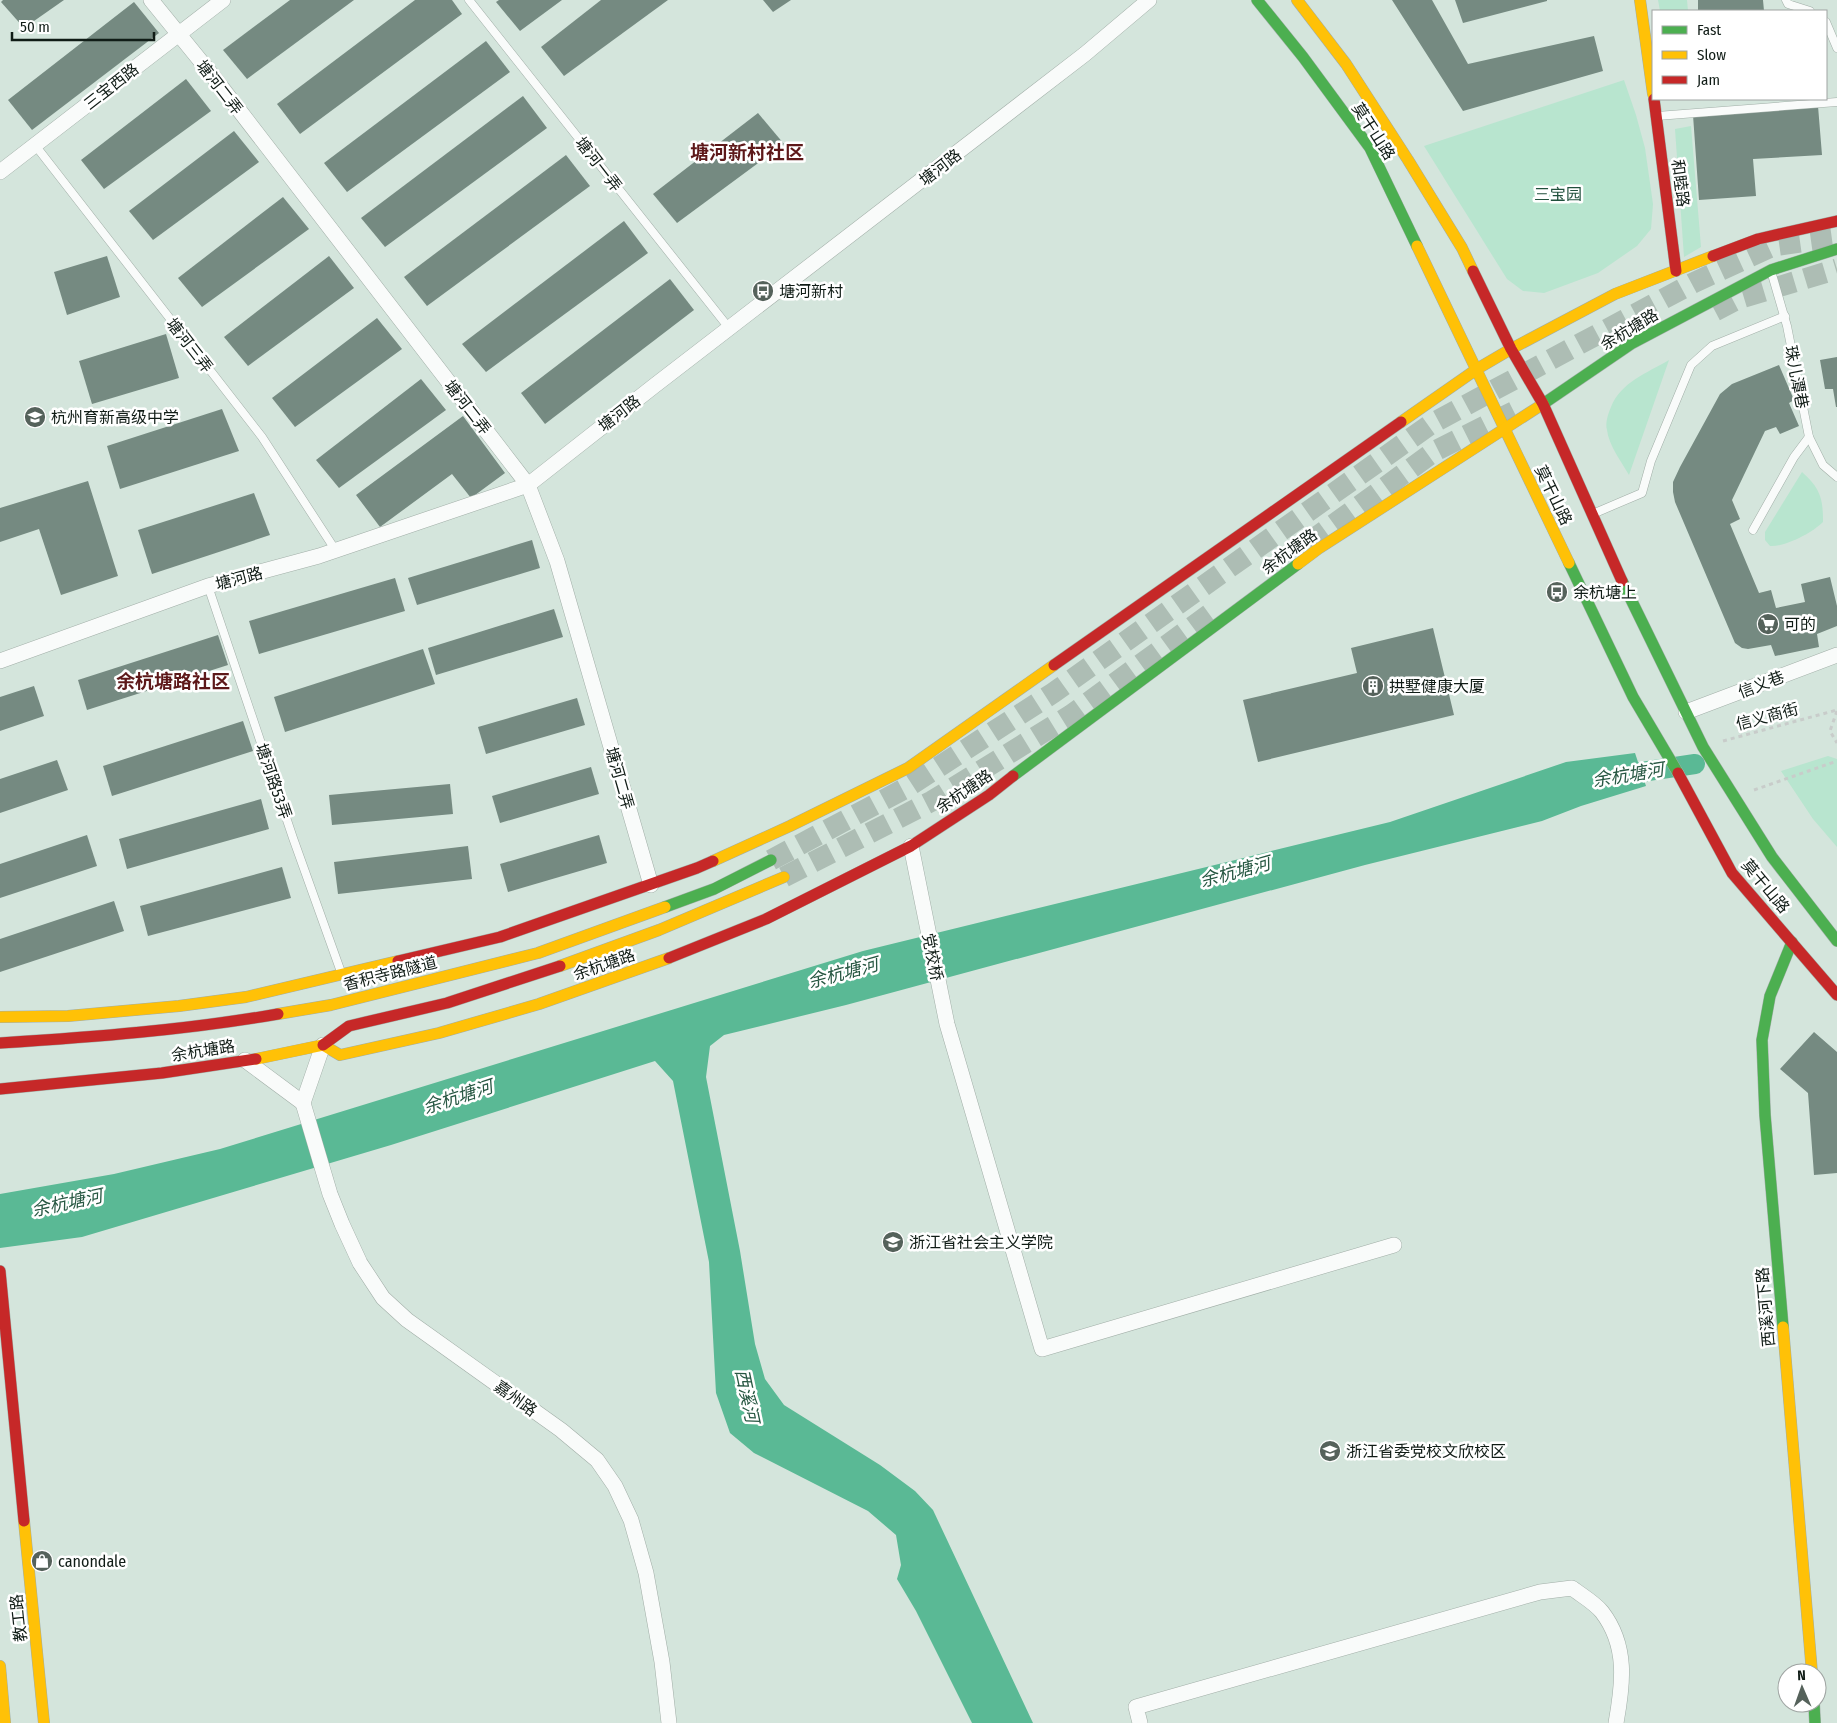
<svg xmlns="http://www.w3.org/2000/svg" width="1837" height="1723" font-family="'Fira Sans Condensed','Noto Sans SC',sans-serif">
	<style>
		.green { fill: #b8e5cf }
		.water { fill: #5ab995 }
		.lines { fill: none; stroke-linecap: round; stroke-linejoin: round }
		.canal { stroke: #5ab995; stroke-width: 20 }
		.building { fill: #758a81 }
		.secondary-tunnel { stroke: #adbdb4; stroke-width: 21; stroke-dasharray: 21 11; stroke-linecap: butt }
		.lane-casing { stroke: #a1aea7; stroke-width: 9 }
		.street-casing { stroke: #a1aea7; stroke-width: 16 }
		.fast-casing { stroke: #a1aea7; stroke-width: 12 }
		.slow-casing { stroke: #a1aea7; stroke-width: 12 }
		.jam-casing { stroke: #a1aea7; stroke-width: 12 }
		.path { stroke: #c8ccca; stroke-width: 3; stroke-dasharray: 4 4; stroke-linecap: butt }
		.lane { stroke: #f9fbfa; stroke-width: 8 }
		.street { stroke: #f9fbfa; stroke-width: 15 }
		.fast { stroke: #4caf50; stroke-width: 11 }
		.slow { stroke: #ffc107; stroke-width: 11 }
		.jam { stroke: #c62828; stroke-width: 11 }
		.labels { text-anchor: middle; stroke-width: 5; stroke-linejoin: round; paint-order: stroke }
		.street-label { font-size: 16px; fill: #101c16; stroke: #fff }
		.park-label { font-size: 16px; fill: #20503c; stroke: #fff }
		.poi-label { font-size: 16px; fill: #101c16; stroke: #fff; text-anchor: start }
		.water-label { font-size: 18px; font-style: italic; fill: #275742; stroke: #fff }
		.quarter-label { font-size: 19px; font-weight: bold; fill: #5d1819; stroke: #fff }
	</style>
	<rect width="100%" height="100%" fill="#d4e5dc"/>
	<g class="green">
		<path d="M1658,0H1687L1688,11H1660Z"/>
		<path d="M1624,80L1636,115L1645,148L1653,204L1651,229L1637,246L1598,273L1544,293L1523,291L1507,279L1424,146Z"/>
		<path d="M1691,126L1701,247L1684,257L1675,129Z"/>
		<path d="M1669,360L1629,475C1621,461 1609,446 1607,430C1605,423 1608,414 1611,407C1621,382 1647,373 1669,360Z"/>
		<path d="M1802,472C1820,488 1823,498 1823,522C1812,533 1785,547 1770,546L1765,540V532Z"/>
		<path d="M1828,756L1837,759V847L1813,819L1781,771Z"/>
	</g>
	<path class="water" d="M1635,753L1646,786L1581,806L1542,821L1365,865L846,1005L724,1035L710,1046L706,1077L740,1251L755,1344L765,1379L784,1405L880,1465L915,1491L933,1510L1033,1723H972L916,1611L897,1579L901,1565L896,1535L868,1511L754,1453L730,1433L716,1393L709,1262L673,1081L655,1061L391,1145L82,1237L0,1248V1194L114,1174L220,1149L863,951L1390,822L1566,762Z"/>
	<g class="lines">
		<path class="canal" d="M1614,776L1695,764"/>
	</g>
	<g class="building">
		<path d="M3,0H64L24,28L1,2Z"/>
		<path d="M290,0H354L247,79L223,50Z"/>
		<path d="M415,0H452L462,14L300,134L277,104Z"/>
		<path d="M499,0H562L520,31L496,2Z"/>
		<path d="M601,0H668L564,76L541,47Z"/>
		<path d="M763,0H791L773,12Z"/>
		<path d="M1392,0H1432L1468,64L1594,36L1603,71L1463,111Z"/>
		<path d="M1455,0H1547V1L1463,23Z"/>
		<path d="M1698,0H1763L1764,11H1698Z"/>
		<path d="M134,2L159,33L32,130L8,100Z"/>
		<path d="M486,41L510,72L347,192L324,163Z"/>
		<path d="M186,79L211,111L104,189L81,160Z"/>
		<path d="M523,96L547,128L385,247L361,218Z"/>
		<path d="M1818,106L1822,155L1753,159L1756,196L1699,200L1693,115Z"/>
		<path d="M758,113L784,144L677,223L653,194Z"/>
		<path d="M234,131L259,162L153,240L129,211Z"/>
		<path d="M566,155L590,186L427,306L404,277Z"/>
		<path d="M283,197L309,229L202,307L178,278Z"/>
		<path d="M624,221L648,253L486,372L462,344Z"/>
		<path d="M107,256L120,297L67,315L54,272Z"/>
		<path d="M329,256L354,288L248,366L224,337Z"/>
		<path d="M670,279L694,310L545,424L521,393Z"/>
		<path d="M377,318L402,349L295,427L272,398Z"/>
		<path d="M166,334L179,378L92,404L79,361Z"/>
		<path d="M1837,357V407H1836L1833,389H1825L1820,360Z"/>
		<path d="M1779,365L1794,400L1789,403L1799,426L1780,434L1776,427L1765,431L1732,500L1740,519L1730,524L1759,593L1771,590L1776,608L1805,602L1801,584L1830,577L1837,606V626L1817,634L1819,647L1775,656L1771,645L1748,649L1742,648L1735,643L1675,502L1673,492V482L1680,467L1720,394L1732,384Z"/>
		<path d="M421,379L446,410L339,488L316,460Z"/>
		<path d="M222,409L239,451L120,489L107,446Z"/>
		<path d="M463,416L505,473L471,498L452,474L380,527L356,495Z"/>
		<path d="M88,481L118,576L61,595L39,529L0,542V508Z"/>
		<path d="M254,493L270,535L152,574L138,530Z"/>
		<path d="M532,540L540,568L417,605L408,578Z"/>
		<path d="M395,578L405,611L259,654L249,621Z"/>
		<path d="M554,609L563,637L436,675L428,648Z"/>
		<path d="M1433,628L1454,715L1258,762L1243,700L1357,673L1351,648Z"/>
		<path d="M218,635L228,665L87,710L78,680Z"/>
		<path d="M423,649L435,684L285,732L274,697Z"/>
		<path d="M34,686L44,716L0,731V697Z"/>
		<path d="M577,698L585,725L486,754L478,727Z"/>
		<path d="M243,721L253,751L112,796L103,766Z"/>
		<path d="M57,760L68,790L0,813V779Z"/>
		<path d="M591,767L599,794L500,823L492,796Z"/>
		<path d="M450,784L453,814L332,825L329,795Z"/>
		<path d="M261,799L269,829L127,869L119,839Z"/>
		<path d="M87,835L97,866L0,898V864Z"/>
		<path d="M599,835L607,863L508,892L500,864Z"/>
		<path d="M468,846L472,879L338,894L334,862Z"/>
		<path d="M282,867L291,898L148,936L140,906Z"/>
		<path d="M114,901L124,931L0,972V939Z"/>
		<path d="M1814,1032L1837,1052V1173L1814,1175L1808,1093L1780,1069Z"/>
	</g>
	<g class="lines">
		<g class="secondary-tunnel">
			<path d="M1715,311L1738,299L1837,269"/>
			<path d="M1308,543L1435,451L1515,411"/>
			<path d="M771,860L906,788L1053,693L1431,424L1693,283L1773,246L1837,237"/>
			<path d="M784,877L932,801L1071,715L1218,608"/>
		</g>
		<g class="lane-casing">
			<g id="lane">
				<path d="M469,0L729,328"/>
				<path d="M1786,0L1788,4L1810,11"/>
				<path d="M1826,22L1837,48"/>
				<path d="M1657,116L1837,102"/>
				<path d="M35,145L262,437L336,551"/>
				<path d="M1771,271L1787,326L1809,437L1823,465L1837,477"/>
				<path d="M1595,513L1642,493L1651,461L1691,365L1712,346L1785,316"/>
				<path d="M1753,530L1794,457L1809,437"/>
				<path d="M208,586L293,838L341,972"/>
			</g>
		</g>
		<g class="street-casing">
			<g id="street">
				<path d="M151,0L212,75L528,485L557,561L651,885"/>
				<path d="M0,172L223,0"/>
				<path d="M0,661L208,586L319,556L528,485L654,386L1085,54L1149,0"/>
				<path d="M1686,712L1837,655"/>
				<path d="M911,846L947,1024L1042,1349L1394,1245"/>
				<path d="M323,1045L303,1103L330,1194L342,1224L360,1263L383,1298L407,1320L561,1430L597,1460L615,1486L631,1520L646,1573L662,1662L669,1723"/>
				<path d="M245,1060L303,1103"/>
				<path d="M1140,1723L1136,1707L1540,1592L1572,1588C1581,1595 1595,1603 1602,1612C1628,1646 1623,1684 1616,1723"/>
			</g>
		</g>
		<g class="fast-casing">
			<g id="fast">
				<path d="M1257,0L1303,57L1370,148L1417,246"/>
				<path d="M1543,404L1631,344L1771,270L1837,249"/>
				<path d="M1569,563L1633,697L1678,773"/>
				<path d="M1622,581L1703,747L1772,857L1837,941"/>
				<path d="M1013,776L1298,564"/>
				<path d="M665,907L714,889L771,860"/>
				<path d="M1783,1327L1765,1115L1762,1040L1770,996L1792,942"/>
				<path d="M1814,1703L1815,1723"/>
			</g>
		</g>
		<g class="slow-casing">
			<g id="slow">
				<path d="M1297,0L1346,64L1408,160L1462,248L1473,271"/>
				<path d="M1640,0L1653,94"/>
				<path d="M1417,246L1569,563"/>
				<path d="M1511,349L1615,294L1713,256"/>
				<path d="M1401,422L1477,369L1511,349"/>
				<path d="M1298,564L1318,549L1543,404"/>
				<path d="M713,861L790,826L908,768L1054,665"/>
				<path d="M560,966L659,930L784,877"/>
				<path d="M278,1014L331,1005L538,953L665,907"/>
				<path d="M0,1017L68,1016L179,1006L246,997L398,961"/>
				<path d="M256,1059L323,1045L340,1055L439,1033L539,1004L669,958"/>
				<path d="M1783,1327L1812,1673"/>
				<path d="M24,1521L44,1723"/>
				<path d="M0,1666L5,1723"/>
			</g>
		</g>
		<g class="jam-casing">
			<g id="jam">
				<path d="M1654,99L1676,271"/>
				<path d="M1713,256L1758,239L1837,221"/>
				<path d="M1473,271L1511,349L1543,404L1622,581"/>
				<path d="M1054,665L1401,422"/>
				<path d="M1678,773L1732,873L1837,995"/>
				<path d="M669,958L766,919L911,846L989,795L1013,776"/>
				<path d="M398,961L500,937L697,868L713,861"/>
				<path d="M0,1043C93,1037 186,1030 278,1014"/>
				<path d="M323,1045L349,1026L447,1003L560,966"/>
				<path d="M0,1089L162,1073L256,1059"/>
				<path d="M0,1271L24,1521"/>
			</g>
		</g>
		<g class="path">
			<path d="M1837,711L1830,731L1837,743"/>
			<path d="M1723,741L1837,710"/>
			<path d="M1754,790L1837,761"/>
		</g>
		<use href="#lane" class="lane"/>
		<use href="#street" class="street"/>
		<use href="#fast" class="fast"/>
		<use href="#slow" class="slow"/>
		<use href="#jam" class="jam"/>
	</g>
	<defs>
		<g id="bus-disc" transform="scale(1.125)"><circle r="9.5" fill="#55625b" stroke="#fff"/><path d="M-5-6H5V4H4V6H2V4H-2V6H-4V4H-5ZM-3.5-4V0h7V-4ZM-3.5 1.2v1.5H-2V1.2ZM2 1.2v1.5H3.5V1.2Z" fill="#fff"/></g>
		<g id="school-disc" transform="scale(1.125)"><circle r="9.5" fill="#55625b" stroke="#fff"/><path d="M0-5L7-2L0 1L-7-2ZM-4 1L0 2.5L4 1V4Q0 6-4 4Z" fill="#fff"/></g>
		<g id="supermarket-disc" transform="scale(1.125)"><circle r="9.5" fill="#55625b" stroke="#fff"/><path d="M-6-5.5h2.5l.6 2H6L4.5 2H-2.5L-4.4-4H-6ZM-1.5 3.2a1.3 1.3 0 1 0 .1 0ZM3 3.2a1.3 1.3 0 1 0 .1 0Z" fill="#fff"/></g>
		<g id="building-disc" transform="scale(1.125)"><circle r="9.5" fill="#55625b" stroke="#fff"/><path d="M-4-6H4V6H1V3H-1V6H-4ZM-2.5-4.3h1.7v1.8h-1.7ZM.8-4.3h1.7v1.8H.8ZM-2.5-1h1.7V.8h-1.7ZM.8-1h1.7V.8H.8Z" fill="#fff"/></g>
		<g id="shop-disc" transform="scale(1.125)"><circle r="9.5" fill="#55625b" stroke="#fff"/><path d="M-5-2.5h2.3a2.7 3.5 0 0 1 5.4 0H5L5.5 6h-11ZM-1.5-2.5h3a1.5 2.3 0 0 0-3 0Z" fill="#fff"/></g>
	</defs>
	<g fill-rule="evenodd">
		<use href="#bus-disc" x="763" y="291"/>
		<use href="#school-disc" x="35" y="417"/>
		<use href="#bus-disc" x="1557" y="592"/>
		<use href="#supermarket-disc" x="1768" y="624"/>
		<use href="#building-disc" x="1373" y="686"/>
		<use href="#school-disc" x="893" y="1242"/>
		<use href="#school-disc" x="1330" y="1451"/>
		<use href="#shop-disc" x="42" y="1561"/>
	</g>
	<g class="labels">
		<g class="street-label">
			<text transform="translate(111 86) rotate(-38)" y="6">三宝西路</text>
			<text transform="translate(220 87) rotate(52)" y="6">塘河二弄</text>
			<text transform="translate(1374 131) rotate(57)" y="6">莫干山路</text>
			<text transform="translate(599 164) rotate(52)" y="6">塘河一弄</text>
			<text transform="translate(940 167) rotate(-38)" y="6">塘河路</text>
			<text transform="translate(1681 183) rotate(83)" y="6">和睦路</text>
			<text transform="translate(1629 329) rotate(-31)" y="6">余杭塘路</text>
			<text transform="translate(190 345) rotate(52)" y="6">塘河三弄</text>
			<text transform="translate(1797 377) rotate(79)" y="6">珠儿潭巷</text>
			<text transform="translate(468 407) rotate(52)" y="6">塘河二弄</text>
			<text transform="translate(619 413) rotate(-38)" y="6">塘河路</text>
			<text transform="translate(1554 495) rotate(64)" y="6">莫干山路</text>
			<text transform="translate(1289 551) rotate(-36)" y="6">余杭塘路</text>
			<text transform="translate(239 578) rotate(-15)" y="6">塘河路</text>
			<text transform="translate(1761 684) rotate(-21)" y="6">信义巷</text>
			<text transform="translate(1767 716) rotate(-15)" y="6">信义商街</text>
			<text transform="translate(620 778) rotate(74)" y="6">塘河二弄</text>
			<text transform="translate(274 781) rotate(71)" y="6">塘河路53弄</text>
			<text transform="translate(964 791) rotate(-34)" y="6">余杭塘路</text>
			<text transform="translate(1766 886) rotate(50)" y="6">莫干山路</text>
			<text transform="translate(933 957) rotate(79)" y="6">党校桥</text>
			<text transform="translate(604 964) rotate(-19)" y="6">余杭塘路</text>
			<text transform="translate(390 973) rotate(-14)" y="6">香积寺路隧道</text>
			<text transform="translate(203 1050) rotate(-9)" y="6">余杭塘路</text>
			<text transform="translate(1765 1307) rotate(-95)" y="6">西溪河下路</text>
			<text transform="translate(516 1398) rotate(36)" y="6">嘉州路</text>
			<text transform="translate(18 1618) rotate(-96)" y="6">教工路</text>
		</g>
		<g class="park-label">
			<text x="1558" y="200">三宝园</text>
		</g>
		<g class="poi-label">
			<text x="779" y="297">塘河新村</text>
			<text x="51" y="423">杭州育新高级中学</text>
			<text x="1573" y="598">余杭塘上</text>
			<text x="1784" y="630">可的</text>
			<text x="1389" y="692">拱墅健康大厦</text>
			<text x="909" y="1248">浙江省社会主义学院</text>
			<text x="1346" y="1457">浙江省委党校文欣校区</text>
			<text x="58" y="1567">canondale</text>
		</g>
		<g class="water-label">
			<text transform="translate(1628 775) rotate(-9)" y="6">余杭塘河</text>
			<text transform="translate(1235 872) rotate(-15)" y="6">余杭塘河</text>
			<text transform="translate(843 973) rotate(-15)" y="6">余杭塘河</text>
			<text transform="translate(458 1097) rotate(-18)" y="6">余杭塘河</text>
			<text transform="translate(67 1203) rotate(-12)" y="6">余杭塘河</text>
			<text transform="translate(747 1396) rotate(78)" y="6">西溪河</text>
		</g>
		<g class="quarter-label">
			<text x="747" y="159">塘河新村社区</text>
			<text x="173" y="688">余杭塘路社区</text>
		</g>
	</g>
	<rect x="1652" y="10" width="175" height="90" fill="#ffffff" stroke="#9fa4a2"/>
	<rect x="1662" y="26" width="25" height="8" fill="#4caf50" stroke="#9fa4a2"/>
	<text x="1697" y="35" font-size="15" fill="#101c16">Fast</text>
	<rect x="1662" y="51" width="25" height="8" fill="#ffc107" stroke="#9fa4a2"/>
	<text x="1697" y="60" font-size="15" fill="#101c16">Slow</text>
	<rect x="1662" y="76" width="25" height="8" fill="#c62828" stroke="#9fa4a2"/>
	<text x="1697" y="85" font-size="15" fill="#101c16">Jam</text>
	<g transform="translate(1802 1688) rotate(358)"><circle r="24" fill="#ffffff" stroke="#9fa4a2"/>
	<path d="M0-4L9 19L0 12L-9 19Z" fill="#55625b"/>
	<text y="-8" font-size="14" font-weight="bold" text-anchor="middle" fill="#101c16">N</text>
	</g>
	<path d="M12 32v8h142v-8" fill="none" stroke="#101c16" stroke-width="2.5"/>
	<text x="20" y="32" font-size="15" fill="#101c16" stroke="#ffffff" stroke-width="4" paint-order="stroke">50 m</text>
</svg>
